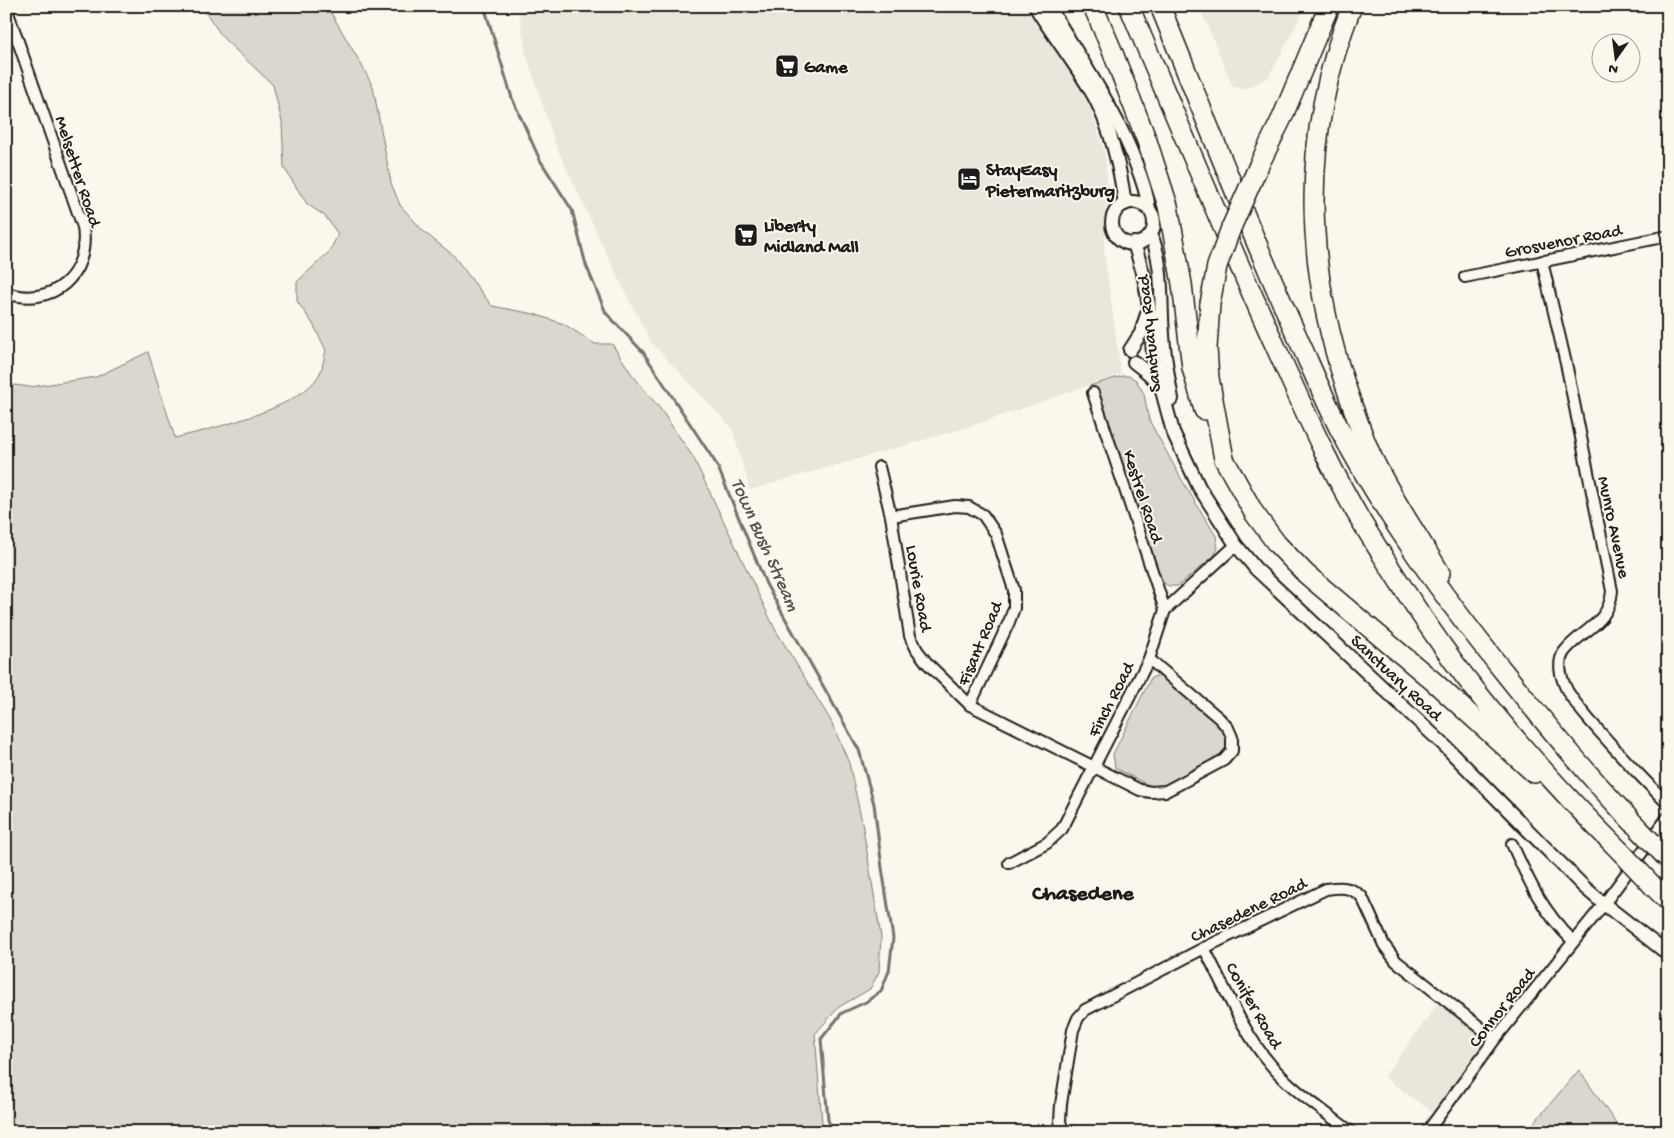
<svg xmlns="http://www.w3.org/2000/svg" width="1674" height="1138" font-family="'Gochi Hand',sans-serif">
	<style>
		.built { fill: #eae6dc }
		.green { fill: #dad7ce; stroke: #7b7a75 }
		.lines { fill: none; stroke-linecap: round; stroke-linejoin: round }
		.stream { stroke: #74726e; stroke-width: 3 }
		.minor-casing { stroke: #1c1c1c; stroke-width: 14 }
		.tertiary-casing { stroke: #1c1c1c; stroke-width: 16 }
		.motorway-casing { stroke: #1c1c1c; stroke-width: 22 }
		.minor { stroke: #fbf7ec; stroke-width: 10 }
		.tertiary { stroke: #fbf7ec; stroke-width: 12 }
		.motorway { stroke: #fbf7ec; stroke-width: 19 }
		.motorway-bridge-casing { stroke: #1c1c1c; stroke-width: 22; stroke-linecap: butt }
		.motorway-bridge { stroke: #fbf7ec; stroke-width: 19 }
		.labels { text-anchor: middle; stroke-width: 4; stroke-linejoin: round; paint-order: stroke }
		.poi-label { font-size: 18px; font-weight: bold; fill: #1c1c1c; stroke: #fbf7ec; text-anchor: start }
		.street-label { font-size: 18px; fill: #1c1c1c; stroke: #fbf7ec }
		.water-label { font-size: 19px; font-style: italic; fill: #575653; stroke: #fbf7ec }
		.district-label { font-size: 22px; font-weight: bold; fill: #1c1c1c; stroke: #fbf7ec }
	</style>
	<rect width="100%" height="100%" fill="#fbf7ec"/>
	<filter id="ink" filterUnits="userSpaceOnUse"><feTurbulence type="fractalNoise" baseFrequency=".02" numOctaves="2"/><feDisplacementMap in="SourceGraphic" scale="10" xChannelSelector="R" yChannelSelector="G"/><feConvolveMatrix kernelMatrix="1 2 1 2 8 2 1 2 1" color-interpolation-filters="sRGB"/></filter>
	<g filter="url(#ink)">
		<g class="built">
			<path d="M518,6H1029L1034,19L1046,32L1080,85L1094,118L1105,155L1108,188L1104,250L1121,374L969,427L750,490L732,428L651,342L619,280L556,146L526,54Z"/>
			<path d="M1199,6H1306L1269,77L1245,89L1233,87Z"/>
			<path d="M1439,1002L1489,1039L1435,1114L1384,1077Z"/>
		</g>
		<g class="green">
			<path d="M201,6H327L361,64L373,87L391,183L400,205L424,232L453,255L492,306L534,314L564,324L595,344H612L631,373L661,410L693,457L775,629L831,721L849,763L862,822L881,937L879,972L870,989L839,1007L815,1034L822,1123L825,1132H6V384L30,387L96,377L148,352L175,438C210,429 304,408 320,373C323,366 324,357 326,350L313,324L297,301V282L330,251L338,234L325,216L307,204L284,168L282,122L273,85L224,39Z"/>
			<path d="M1122,376H1129L1136,380L1144,394L1149,420L1183,482L1216,536L1218,548L1214,556L1178,586H1169L1160,581L1089,386Z"/>
			<path d="M1156,676L1165,677L1231,736L1229,752L1168,786L1156,789L1115,768L1113,754L1151,678Z"/>
			<path d="M1579,1070L1622,1132H1526Z"/>
		</g>
		<g class="lines">
			<path class="stream" d="M484,6L512,98L540,160L572,210L586,265L606,313L643,352L717,465L766,584L859,750L874,804L882,868L893,938L889,971L881,991L866,1002L842,1013L821,1039L828,1120L833,1132"/>
			<g class="minor-casing">
				<g id="minor">
					<path d="M6,7L83,227C90,275 53,308 6,293"/>
					<path d="M1542,261L1567,368L1612,591C1609,625 1582,629 1564,652C1556,664 1562,681 1568,692C1577,706 1588,719 1599,731C1621,756 1644,780 1668,804"/>
					<path d="M1465,277L1668,236"/>
					<path d="M1093,393L1165,610"/>
					<path d="M879,467L891,516L910,636L917,650L927,663L970,705L1140,790L1151,792L1166,791L1224,760L1232,751V737L1228,728L1219,718L1149,659"/>
					<path d="M891,516L955,506L969,507L983,515L996,534L1014,590V608L1009,622L970,705"/>
					<path d="M1512,844C1529,882 1543,912 1573,941"/>
					<path d="M1009,863L1047,843L1062,829L1149,659L1165,610L1236,545"/>
					<path d="M1204,948C1224,986 1243,1033 1271,1065C1293,1091 1324,1111 1351,1132"/>
					<path d="M1063,1132L1060,1121L1061,1104L1073,1030L1078,1018L1085,1010L1204,948L1326,889C1341,887 1350,886 1362,897L1384,945L1396,961L1495,1039"/>
					<path d="M1427,1132L1495,1039L1604,904L1668,817"/>
				</g>
			</g>
			<g class="tertiary-casing">
				<g id="tertiary">
					<path d="M1035,6C1054,38 1079,67 1096,100C1112,132 1120,168 1125,204"/>
					<path d="M1049,6C1079,59 1115,107 1136,164C1142,179 1147,193 1149,209"/>
					<circle cx="1133" cy="223" r="21"/>
					<path d="M1151,235C1164,265 1160,301 1163,334C1164,355 1168,377 1172,399"/>
					<path d="M1134,243L1143,273L1146,288L1151,318L1153,357L1173,432L1199,487L1236,545L1256,569L1443,744L1584,887L1604,904L1668,954"/>
					<path d="M1130,350L1141,333L1147,314"/>
					<path d="M1134,362L1148,373L1160,385"/>
				</g>
			</g>
			<g class="motorway-casing">
				<g id="motorway">
					<path d="M1093,6L1111,48L1147,141L1168,206L1182,284L1192,368L1204,410"/>
					<path d="M1129,6C1178,122 1226,238 1278,352C1304,409 1329,467 1361,521C1394,575 1428,629 1466,678C1513,739 1567,798 1621,852"/>
					<path d="M1160,6C1205,117 1248,228 1297,336C1311,367 1324,398 1339,428C1386,517 1441,594 1504,672C1547,726 1591,779 1639,829"/>
					<path d="M1352,6C1302,131 1303,257 1345,384C1353,408 1361,432 1371,455C1390,496 1417,534 1440,573"/>
					<path d="M1259,165L1282,118L1329,6"/>
					<path d="M1210,304L1207,348L1209,378L1224,459L1254,513L1277,544L1306,574L1433,681L1534,773"/>
					<path d="M1653,886L1668,901"/>
				</g>
			</g>
			<use href="#minor" class="minor"/>
			<use href="#tertiary" class="tertiary"/>
			<use href="#motorway" class="motorway"/>
			<g class="motorway-bridge-casing">
				<g id="motorway-bridge">
					<path d="M1210,304L1217,266L1231,228L1259,165"/>
					<path d="M1639,829L1668,859"/>
					<path d="M1621,852L1653,886"/>
				</g>
			</g>
			<use href="#motorway-bridge" class="motorway-bridge"/>
		</g>
	</g>
	<defs>
		<g id="supermarket-square" transform="scale(1.25)"><rect x="-9" y="-9" width="18" height="18" rx="4" fill="#1c1c1c" stroke="#fbf7ec"/><path d="M-6-5.5h2.5l.6 2H6L4.5 2H-2.5L-4.4-4H-6ZM-1.5 3.2a1.3 1.3 0 1 0 .1 0ZM3 3.2a1.3 1.3 0 1 0 .1 0Z" fill="#fff"/></g>
		<g id="hotel-square" transform="scale(1.25)"><rect x="-9" y="-9" width="18" height="18" rx="4" fill="#1c1c1c" stroke="#fbf7ec"/><path d="M-6-4.5h1.5V1H6V5H4.5V3h-9V5H-6ZM-4 0a1.8 1.8 0 1 1 3.6 0ZM.5 0V-2.5h3Q6-2.5 6 0Z" fill="#fff"/></g>
	</defs>
	<g fill-rule="evenodd">
		<use href="#supermarket-square" x="787" y="66"/>
		<use href="#hotel-square" x="969" y="179"/>
		<use href="#supermarket-square" x="746" y="235"/>
	</g>
	<g class="labels">
		<g class="poi-label">
			<text x="804" y="72">Game</text>
			<text x="986" y="175">StayEasy<tspan x="986" dy="21">Pietermaritzburg</tspan></text>
			<text x="764" y="231">Liberty<tspan x="764" dy="21">Midland Mall</tspan></text>
		</g>
		<g class="street-label">
			<text transform="translate(79 171) rotate(72)" y="6">Melsetter Road</text>
			<text transform="translate(1563 240) rotate(-11)" y="6">Grosvenor Road</text>
			<text transform="translate(1148 334) rotate(-96)" y="6">Sanctuary Road</text>
			<text transform="translate(1144 496) rotate(72)" y="6">Kestrel Road</text>
			<text transform="translate(1615 527) rotate(78)" y="6">Munro Avenue</text>
			<text transform="translate(920 588) rotate(80)" y="6">Lourie Road</text>
			<text transform="translate(979 643) rotate(-67)" y="6">Fisant Road</text>
			<text transform="translate(1397 677) rotate(43)" y="6">Sanctuary Road</text>
			<text transform="translate(1110 699) rotate(-63)" y="6">Finch Road</text>
			<text transform="translate(1248 909) rotate(-26)" y="6">Chasedene Road</text>
			<text transform="translate(1255 1005) rotate(60)" y="6">Conifer Road</text>
			<text transform="translate(1501 1007) rotate(-52)" y="6">Connor Road</text>
		</g>
		<g class="water-label">
			<text transform="translate(767 544) rotate(66)" y="7">Town Bush Stream</text>
		</g>
		<g class="district-label">
			<text x="1083" y="899">Chasedene</text>
		</g>
	</g>
	<rect width="1674" height="1138" fill="none" stroke="#fbf7ec" stroke-width="25"/>
	<rect x="12" y="12" width="1649" height="1113" fill="none" stroke="#1c1c1c" stroke-width="2" filter="url(#ink)"/>
	<g transform="translate(1616 58) rotate(194)"><circle r="24" fill="#fbf7ec" stroke="#a29f99"/>
	<path d="M0-4L9 19L0 12L-9 19Z" fill="#1c1c1c"/>
	<text y="-8" font-size="14" font-weight="bold" text-anchor="middle" fill="#1c1c1c">N</text>
	</g>
</svg>
